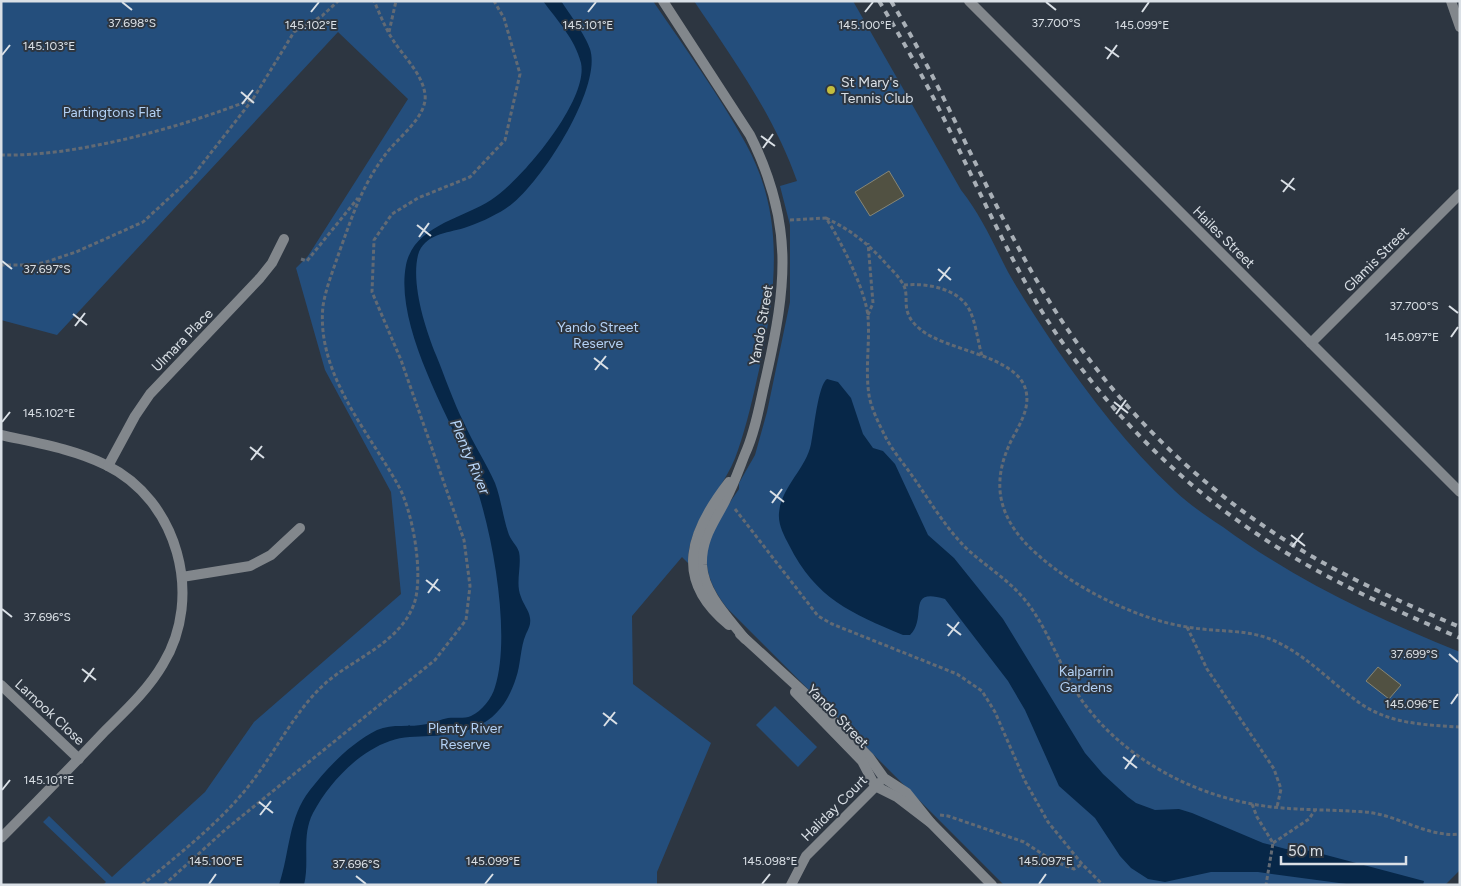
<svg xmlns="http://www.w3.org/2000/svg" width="1461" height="886" font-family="Figtree,sans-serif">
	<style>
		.green { fill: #244e7c }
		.water { fill: #072748 }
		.building { fill: #515142; stroke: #868676 }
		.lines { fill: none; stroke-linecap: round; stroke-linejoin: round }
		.path { stroke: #626a74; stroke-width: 3; stroke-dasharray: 4 2.5; stroke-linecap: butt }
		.minor { stroke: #82878c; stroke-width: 10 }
		.rail { stroke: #a9b0b7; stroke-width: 4; stroke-dasharray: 6 6; stroke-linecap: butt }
		.ticks { fill: none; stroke: #dae0e6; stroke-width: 2 }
		.poi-dot { fill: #c3bd3e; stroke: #2d3641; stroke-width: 2 }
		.labels { text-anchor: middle; stroke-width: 4; stroke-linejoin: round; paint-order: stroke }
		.poi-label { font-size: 14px; fill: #dae0e6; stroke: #2d3641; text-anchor: start }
		.park-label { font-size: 14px; fill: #b3d1f5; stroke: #2d3641 }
		.street-label { font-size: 14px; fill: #dae0e6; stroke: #2d3641 }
		.water-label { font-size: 15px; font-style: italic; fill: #b9d8fc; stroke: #2d3641 }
		.ticks-label { font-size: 12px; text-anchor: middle; fill: #dae0e6; stroke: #2d3641; stroke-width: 4; stroke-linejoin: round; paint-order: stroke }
	</style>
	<rect width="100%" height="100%" fill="#2d3641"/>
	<g class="green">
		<path d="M1,1H653C685,48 719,95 746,144C786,217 776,292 759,370C753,397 747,424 738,450C725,491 688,518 688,563L682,557L632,616L633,684L711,743L657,872V885H103L106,882L43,822L49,816L112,877L205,792L254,722L401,594L391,492L325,370L296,268L308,256L408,99L338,32L57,335L1,320Z"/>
		<path d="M694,1H853L961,190C981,215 993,243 1008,272C1022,297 1038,321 1054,345C1090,397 1128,447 1175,491C1189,504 1206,516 1223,527C1295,580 1377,619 1460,652V870L1445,885H1004L727,608C690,560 709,533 739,489V483L755,455L767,412L790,302V225L780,186L797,181C774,115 733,59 694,1Z"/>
		<path d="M775,706L817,747L798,767L756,725Z"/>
	</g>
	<g class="water">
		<path d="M543,1H561C569,13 586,36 590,49C603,88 537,190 505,209C494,216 477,224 464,228C447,233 424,234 418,255C411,284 425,328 436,355C445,377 453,401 464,423C473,443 486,463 495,483C501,499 503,517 508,532C510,540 517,545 519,552C522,566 515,583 521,597C523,604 529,610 530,618C531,624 529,628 526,634C520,648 521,664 516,678C502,722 473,734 430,736C416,737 403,736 390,741C358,752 329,783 313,813C301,836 310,861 304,885H279C290,852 288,818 310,790C328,767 351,743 377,730C393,723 410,728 427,724C434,723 441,719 448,718C455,717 464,719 471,716C482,711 492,698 495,687C513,630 489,510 465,456C442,404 395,322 406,265C414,226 461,219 491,200C521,181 589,100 581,63C575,39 557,20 543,1Z"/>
		<path d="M827,379L838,382L851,398L863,434L873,448L883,451L895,464L928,535L954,558L1003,619L1085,753L1103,774L1128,797L1136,803L1155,810L1179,809L1192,813L1263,843L1286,849L1311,851L1424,881L1423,885H1354L1258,872H1211L1165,882L1148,879L1131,868L1120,856L1095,818L1059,786L1025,710L1008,681L945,599C905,587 928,618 910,635H903C851,613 816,599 789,545C784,535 778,525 779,513C781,487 806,469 811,444C814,430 818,385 827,379Z"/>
	</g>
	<g class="building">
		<path d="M889,171L904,196L870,216L855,192Z"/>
		<path d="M1378,667L1401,685L1389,699L1366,681Z"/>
	</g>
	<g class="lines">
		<g class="path">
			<path d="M389,32L396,1"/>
			<path d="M253,99L294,32L322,16L338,1"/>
			<path d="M1,155C77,157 182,127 253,99L192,177L143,222L76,252L46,262L33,265H1"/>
			<path d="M826,218C852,231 869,244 888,266C893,271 899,277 903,284C911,298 898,311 920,329C945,351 1018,355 1026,391C1030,408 1020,424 1012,439C989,485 999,521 1038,555C1076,589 1137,619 1187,627C1214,632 1245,629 1270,639C1305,653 1331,683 1361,704C1391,724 1425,725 1460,727"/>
			<path d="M790,220L826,218C840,239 866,291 868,317C870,343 865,369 869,395C871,408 879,424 885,436C892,450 904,464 913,477C930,501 945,527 966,548C985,566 1008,579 1025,600C1051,632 1061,673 1086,706C1126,758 1188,792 1252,804C1289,811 1327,809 1365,812C1396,814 1428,838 1460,834"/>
			<path d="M301,259L307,261L358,198"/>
			<path d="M904,285C927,283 959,288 970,311C976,324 978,342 982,356"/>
			<path d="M868,315L873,303L868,243"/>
			<path d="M735,509L818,616L832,624L957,674L982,691L995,712L1025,781L1048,822L1082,864L1103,885"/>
			<path d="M1187,627L1207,669L1274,769L1281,789L1277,807"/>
			<path d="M1252,804L1257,817L1273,843L1266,885"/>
			<path d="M940,815L948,816L1024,842L1053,861L1074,869L1082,864"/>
			<path d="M1273,843L1309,819L1315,810"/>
			<path d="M142,885C180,853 221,822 251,783C276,751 297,707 328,681C357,657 400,642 414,604C424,576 413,511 398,485C368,431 316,373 323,306C326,287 334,268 340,250C353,214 362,186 385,155C397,138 428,117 425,94C422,73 403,56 393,40C385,28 380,14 374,1"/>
			<path d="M164,885L226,829L435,660L466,620L470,586L464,540L401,360L372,292L374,240L392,214L418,198L470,177L505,140L520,74L504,18L494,1"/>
		</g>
		<g class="minor">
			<path d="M663,1L750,135C794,223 787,285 766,377C760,402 756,430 745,454C739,469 734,484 726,499C715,522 701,537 702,565C704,594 728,617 745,639"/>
			<path d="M969,1L1460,492"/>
			<path d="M1451,1L1460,27"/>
			<path d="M1311,343L1460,194"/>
			<path d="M1,435C37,443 74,449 106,465C178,500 204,597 163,664C148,690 125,711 104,732C70,768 36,803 1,838"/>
			<path d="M108,466L135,416L150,394L260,278L272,263L284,239"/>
			<path d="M182,577L250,566L271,555L300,528"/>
			<path d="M729,625C672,579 691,531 729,482"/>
			<path d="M740,634L822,709L869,757L884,778L907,793L931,823"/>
			<path d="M1,685L79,759"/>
			<path d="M795,692L862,761L875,786L897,797L931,823L992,885"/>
			<path d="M791,885L806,856L879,783"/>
		</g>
		<g class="rail">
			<path d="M879,1C904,42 927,84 948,127C978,188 1006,251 1041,310C1095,397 1171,477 1257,534C1320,577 1390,608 1460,638"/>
			<path d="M891,1C944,89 982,185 1033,274C1100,392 1195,489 1313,557C1360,584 1410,606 1460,627"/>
		</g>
	</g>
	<path class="ticks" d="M122,2L132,10M1046,2L1056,10M311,12L319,2M588,12L596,2M865,12L873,2M1142,12L1149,2M1105,47L1119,57M2,55L10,45M1107,59L1117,45M241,92L254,103M242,104L253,90M761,136L775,146M763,148L773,134M1281,180L1295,190M1283,192L1294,178M417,225L431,236M419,237L429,223M2,261L12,269M938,269L951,280M939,281L950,267M1449,306L1458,313M73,314L87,325M75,326L85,313M1451,337L1458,327M594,358L608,369M595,370L606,356M1114,402L1128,413M1116,414L1126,400M2,422L10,412M250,447L264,458M251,460L262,446M770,491L784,502M772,503L782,489M1291,535L1305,546M1292,547L1303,533M426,580L440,591M428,593L438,579M2,609L12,617M947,624L961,635M948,636L959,622M1449,654L1458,662M82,669L96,680M84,682L94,668M1451,704L1458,694M603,713L617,724M604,726L615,712M1123,757L1137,768M1125,769L1135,755M2,790L10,780M259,802L273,813M260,815L271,801M356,876L366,884M209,884L216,874M485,884L493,874M762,884L770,874M1039,884L1046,874"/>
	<circle class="poi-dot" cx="831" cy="90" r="5"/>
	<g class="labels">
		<g class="poi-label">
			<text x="841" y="87">St Mary's<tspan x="841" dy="16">Tennis Club</tspan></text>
		</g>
		<g class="park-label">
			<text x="112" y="117">Partingtons Flat</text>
			<text x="598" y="332">Yando Street<tspan x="598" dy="16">Reserve</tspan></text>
			<text x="1086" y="676">Kalparrin<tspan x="1086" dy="16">Gardens</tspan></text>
			<text x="465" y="733">Plenty River<tspan x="465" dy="16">Reserve</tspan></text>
		</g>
		<g class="street-label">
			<text transform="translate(1224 237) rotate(45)" y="5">Hailes Street</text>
			<text transform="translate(1376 259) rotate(-45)" y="5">Glamis Street</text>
			<text transform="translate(761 325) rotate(-80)" y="5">Yando Street</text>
			<text transform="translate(182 340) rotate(-46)" y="5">Ulmara Place</text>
			<text transform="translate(50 712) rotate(43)" y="5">Larnook Close</text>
			<text transform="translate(838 716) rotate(46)" y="5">Yando Street</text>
			<text transform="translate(834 808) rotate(-45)" y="5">Haliday Court</text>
		</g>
		<g class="water-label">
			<text transform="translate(470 457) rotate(67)" y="5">Plenty River</text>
		</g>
	</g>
	<g class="ticks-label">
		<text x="132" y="27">37.698°S</text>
		<text x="1056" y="27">37.700°S</text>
		<text x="311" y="29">145.102°E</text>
		<text x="588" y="29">145.101°E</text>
		<text x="865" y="29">145.100°E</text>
		<text x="1142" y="29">145.099°E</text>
		<text x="49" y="50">145.103°E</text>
		<text x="47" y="273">37.697°S</text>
		<text x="1414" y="310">37.700°S</text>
		<text x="1412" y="341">145.097°E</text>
		<text x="49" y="417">145.102°E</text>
		<text x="47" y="621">37.696°S</text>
		<text x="1414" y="658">37.699°S</text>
		<text x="1412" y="708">145.096°E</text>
		<text x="49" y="784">145.101°E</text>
		<text x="216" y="865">145.100°E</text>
		<text x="493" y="865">145.099°E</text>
		<text x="770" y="865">145.098°E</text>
		<text x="1046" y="865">145.097°E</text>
		<text x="356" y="868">37.696°S</text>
	</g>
	<rect width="1461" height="886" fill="none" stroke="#dae0e6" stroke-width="5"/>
	<path d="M1281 856v8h125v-8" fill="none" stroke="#dae0e6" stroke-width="2.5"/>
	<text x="1288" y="856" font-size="15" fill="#dae0e6" stroke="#2d3641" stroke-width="4" paint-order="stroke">50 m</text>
</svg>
